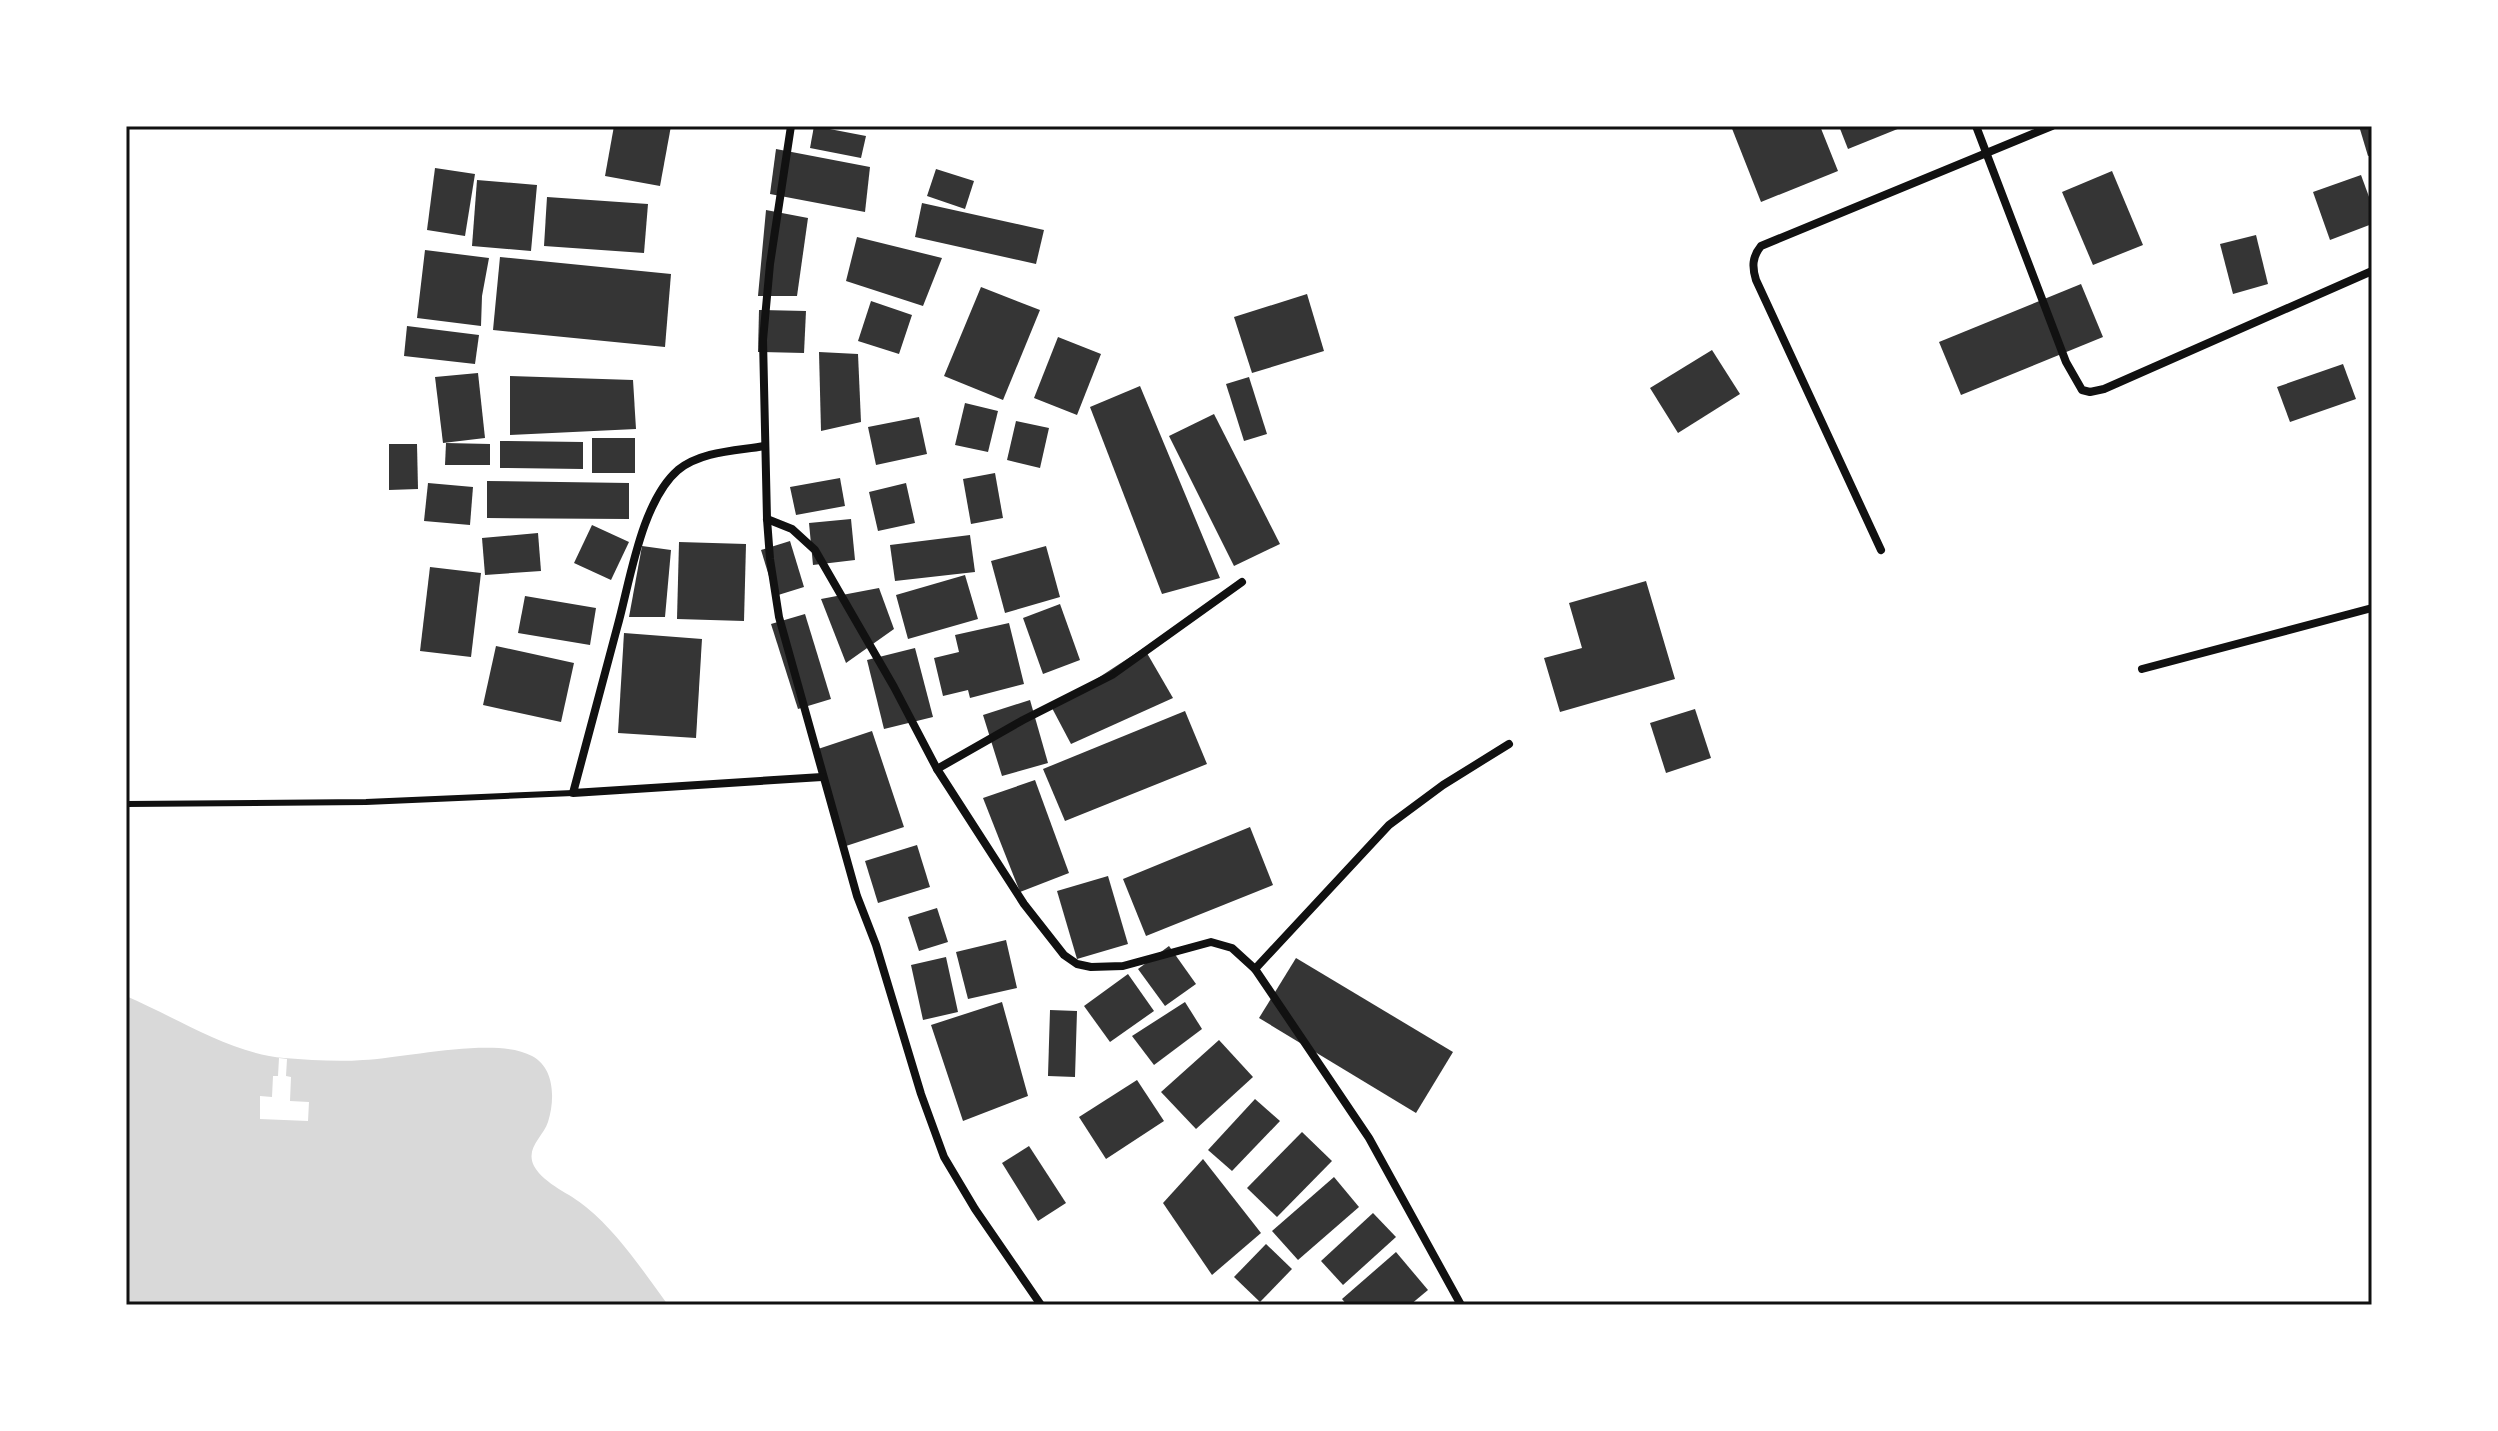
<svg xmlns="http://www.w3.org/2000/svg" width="2498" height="1431" font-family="'DejaVu Sans',sans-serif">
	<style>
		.water { fill: #d9d9d9 }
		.pier { fill: #fff }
		.building { fill: #353535 }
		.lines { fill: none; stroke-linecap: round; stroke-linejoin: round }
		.service { stroke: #111; stroke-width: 6 }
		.minor { stroke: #111; stroke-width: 8 }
		.neatline { fill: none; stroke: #111; stroke-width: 3 }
	</style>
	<rect width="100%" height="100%" fill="#fff"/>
	<path class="water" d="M126,996C175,1017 232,1054 284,1058C310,1060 338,1062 363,1060C405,1058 497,1036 532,1056C555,1068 555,1100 548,1122C543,1137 525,1148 534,1166C545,1185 570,1193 586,1207C619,1234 643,1271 668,1305H126Z"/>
	<path class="pier" d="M279,1058L287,1059L286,1076L291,1077L290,1101L309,1102L308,1121L260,1119V1096L272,1097L273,1076H278Z"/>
	<g class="building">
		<path d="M614,126H671L660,186L605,176Z"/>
		<path d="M814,126L866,136L861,158L810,148Z"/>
		<path d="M1731,126H1820L1838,171L1761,202Z"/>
		<path d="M1839,126H1905L1848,149Z"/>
		<path d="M2359,126H2372V155L2368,156Z"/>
		<path d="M776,149L870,167L865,212L770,194Z"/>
		<path d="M435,168L475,174L465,236L427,230Z"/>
		<path d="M936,169L974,181L965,209L927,196Z"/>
		<path d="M2112,171L2143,245L2093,265L2062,192Z"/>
		<path d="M2361,175L2372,205V224L2330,240L2313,192Z"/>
		<path d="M477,180L537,185L531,251L472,246Z"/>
		<path d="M547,197L648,204L644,253L544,246Z"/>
		<path d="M922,203L1044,230L1036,264L915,237Z"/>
		<path d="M766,210L808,218L797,296H758Z"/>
		<path d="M2256,235L2268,284L2233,294L2220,244Z"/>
		<path d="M857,237L942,258L923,306L846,281Z"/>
		<path d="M425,250L489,258L482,296L481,326L417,318Z"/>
		<path d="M500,257L671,274L665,347L493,330Z"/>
		<path d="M2081,284L2103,337L1961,395L1939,342Z"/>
		<path d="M981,287L1040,310L1003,400L944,376Z"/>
		<path d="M1307,294L1324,351L1252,373L1234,317Z"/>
		<path d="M871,301L912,315L899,354L858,341Z"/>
		<path d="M759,310L806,311L804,353L758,352Z"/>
		<path d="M407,326L479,335L475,364L404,356Z"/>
		<path d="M1058,337L1101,354L1077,415L1034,398Z"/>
		<path d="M1712,350L1740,394L1678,433L1650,388Z"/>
		<path d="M819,352L858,354L861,422L821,431Z"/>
		<path d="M2343,364L2356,399L2290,422L2277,387Z"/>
		<path d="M478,373L485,438L443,443L435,377Z"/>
		<path d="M510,376L633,380L636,429L510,435Z"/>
		<path d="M1249,377L1267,434L1244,441L1226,384Z"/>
		<path d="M1140,386L1220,578L1162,594L1090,407Z"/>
		<path d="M965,403L998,411L988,452L955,445Z"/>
		<path d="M1214,414L1280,544L1234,566L1169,436Z"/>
		<path d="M919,417L927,454L876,465L868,427Z"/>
		<path d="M1016,421L1049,428L1040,468L1007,460Z"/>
		<rect x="592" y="438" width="43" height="35"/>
		<path d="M500,441L583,442V469L500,468Z"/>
		<path d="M446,443L490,444V465H445Z"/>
		<path d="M389,444H417L418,489L389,490Z"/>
		<path d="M995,473L1003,518L971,524L963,479Z"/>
		<path d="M840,478L845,506L796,515L790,487Z"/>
		<path d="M487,481L629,483V519L487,518Z"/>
		<path d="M428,483L473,487L470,525L424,521Z"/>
		<path d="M906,483L915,523L878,531L869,492Z"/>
		<path d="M851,519L855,560L813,565L809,523Z"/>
		<path d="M592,525L629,542L611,580L574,563Z"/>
		<path d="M538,533L541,571L485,575L482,538Z"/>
		<path d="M970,535L975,572L895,581L890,545Z"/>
		<path d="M790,541L804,587L775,596L761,550Z"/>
		<path d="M679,542L746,544L744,621L677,619Z"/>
		<path d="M642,546L671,550L665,617H629Z"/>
		<path d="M1046,546L1060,597L1005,613L991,561Z"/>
		<path d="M430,567L481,573L471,657L420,651Z"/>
		<path d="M965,575L978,619L908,639L896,595Z"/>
		<path d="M1646,581L1675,679L1560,712L1544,658L1582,648L1569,603Z"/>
		<path d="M879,588L894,629L846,663L821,599Z"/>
		<path d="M525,596L596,608L590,645L518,633Z"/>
		<path d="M1060,604L1080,660L1043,674L1023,618Z"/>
		<path d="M805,614L831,699L798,709L771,624Z"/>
		<path d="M1009,623L1024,684L970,698L968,690L943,696L934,658L959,652L955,635Z"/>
		<path d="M624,633L702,639L696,738L618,733Z"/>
		<path d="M496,646L574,663L561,722L483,705Z"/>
		<path d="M915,648L933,717L884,729L867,660Z"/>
		<path d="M1144,648L1173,698L1071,744L1052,708Z"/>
		<path d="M1030,700L1048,763L1002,776L983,715Z"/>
		<path d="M1695,709L1711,758L1666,773L1650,723Z"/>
		<path d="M1185,711L1207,764L1065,821L1043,769Z"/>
		<path d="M872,731L904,827L846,846L815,750Z"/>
		<path d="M1035,780L1069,873L1020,892L983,798Z"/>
		<path d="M1250,827L1273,885L1146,936L1123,879Z"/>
		<path d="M917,845L930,887L878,903L865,861Z"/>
		<path d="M1108,876L1128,944L1077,959L1057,891Z"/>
		<path d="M937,908L948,942L919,951L908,917Z"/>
		<path d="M1006,940L1017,988L968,999L956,952Z"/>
		<path d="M1169,946L1196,984L1165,1006L1138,969Z"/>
		<path d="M946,957L958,1012L923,1020L911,965Z"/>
		<path d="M1296,958L1453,1052L1416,1113L1259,1018Z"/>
		<path d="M1128,974L1154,1011L1110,1042L1084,1006Z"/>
		<path d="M1002,1002L1028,1096L963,1121L931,1025Z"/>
		<path d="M1185,1002L1202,1029L1154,1065L1132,1036Z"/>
		<path d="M1050,1010L1077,1011L1075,1077L1048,1076Z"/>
		<path d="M1219,1040L1253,1077L1196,1129L1161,1092Z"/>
		<path d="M1137,1080L1164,1121L1106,1159L1079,1117Z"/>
		<path d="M1255,1099L1280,1121L1232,1171L1208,1150Z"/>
		<path d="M1302,1132L1332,1161L1277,1217L1247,1188Z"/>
		<path d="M1029,1146L1066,1203L1038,1221L1002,1163Z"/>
		<path d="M1203,1159L1261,1233L1212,1275L1163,1203Z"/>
		<path d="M1334,1177L1359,1207L1298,1260L1272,1231Z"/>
		<path d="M1373,1213L1396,1237L1343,1285L1321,1261Z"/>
		<path d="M1266,1244L1292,1269L1260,1302L1234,1277Z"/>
		<path d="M1396,1252L1428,1290L1410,1305H1347L1342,1299Z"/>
	</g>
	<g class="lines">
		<path class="service" d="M126,804L366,802L573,793"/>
		<g class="minor">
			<path d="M791,126L770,264L763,340L767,519L770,559L779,617L857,896L876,945L921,1094L944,1157L975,1209L1041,1305"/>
			<path d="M1976,126L2066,362L2082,390L2090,392L2104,389L2372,271"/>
			<path d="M765,446C736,451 702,451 678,470C641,502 630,582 617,628C602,683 588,738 573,793L822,777"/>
			<path d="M767,519L792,529L815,550L894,687L937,769L1024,904L1064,955L1077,964L1091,967L1123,966L1211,942L1232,948L1255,969L1369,1138L1461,1305"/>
			<path d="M1881,550L1756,280C1752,267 1752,257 1761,246L2052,126"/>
			<path d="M2142,669L2372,608"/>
			<path d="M937,769L1023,720L1112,675L1242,582"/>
			<path d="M1255,969L1389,825L1443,785L1509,744"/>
		</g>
	</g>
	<rect width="2498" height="1431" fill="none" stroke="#ffffff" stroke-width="256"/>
	<rect x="128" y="128" width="2242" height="1175" class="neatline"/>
</svg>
